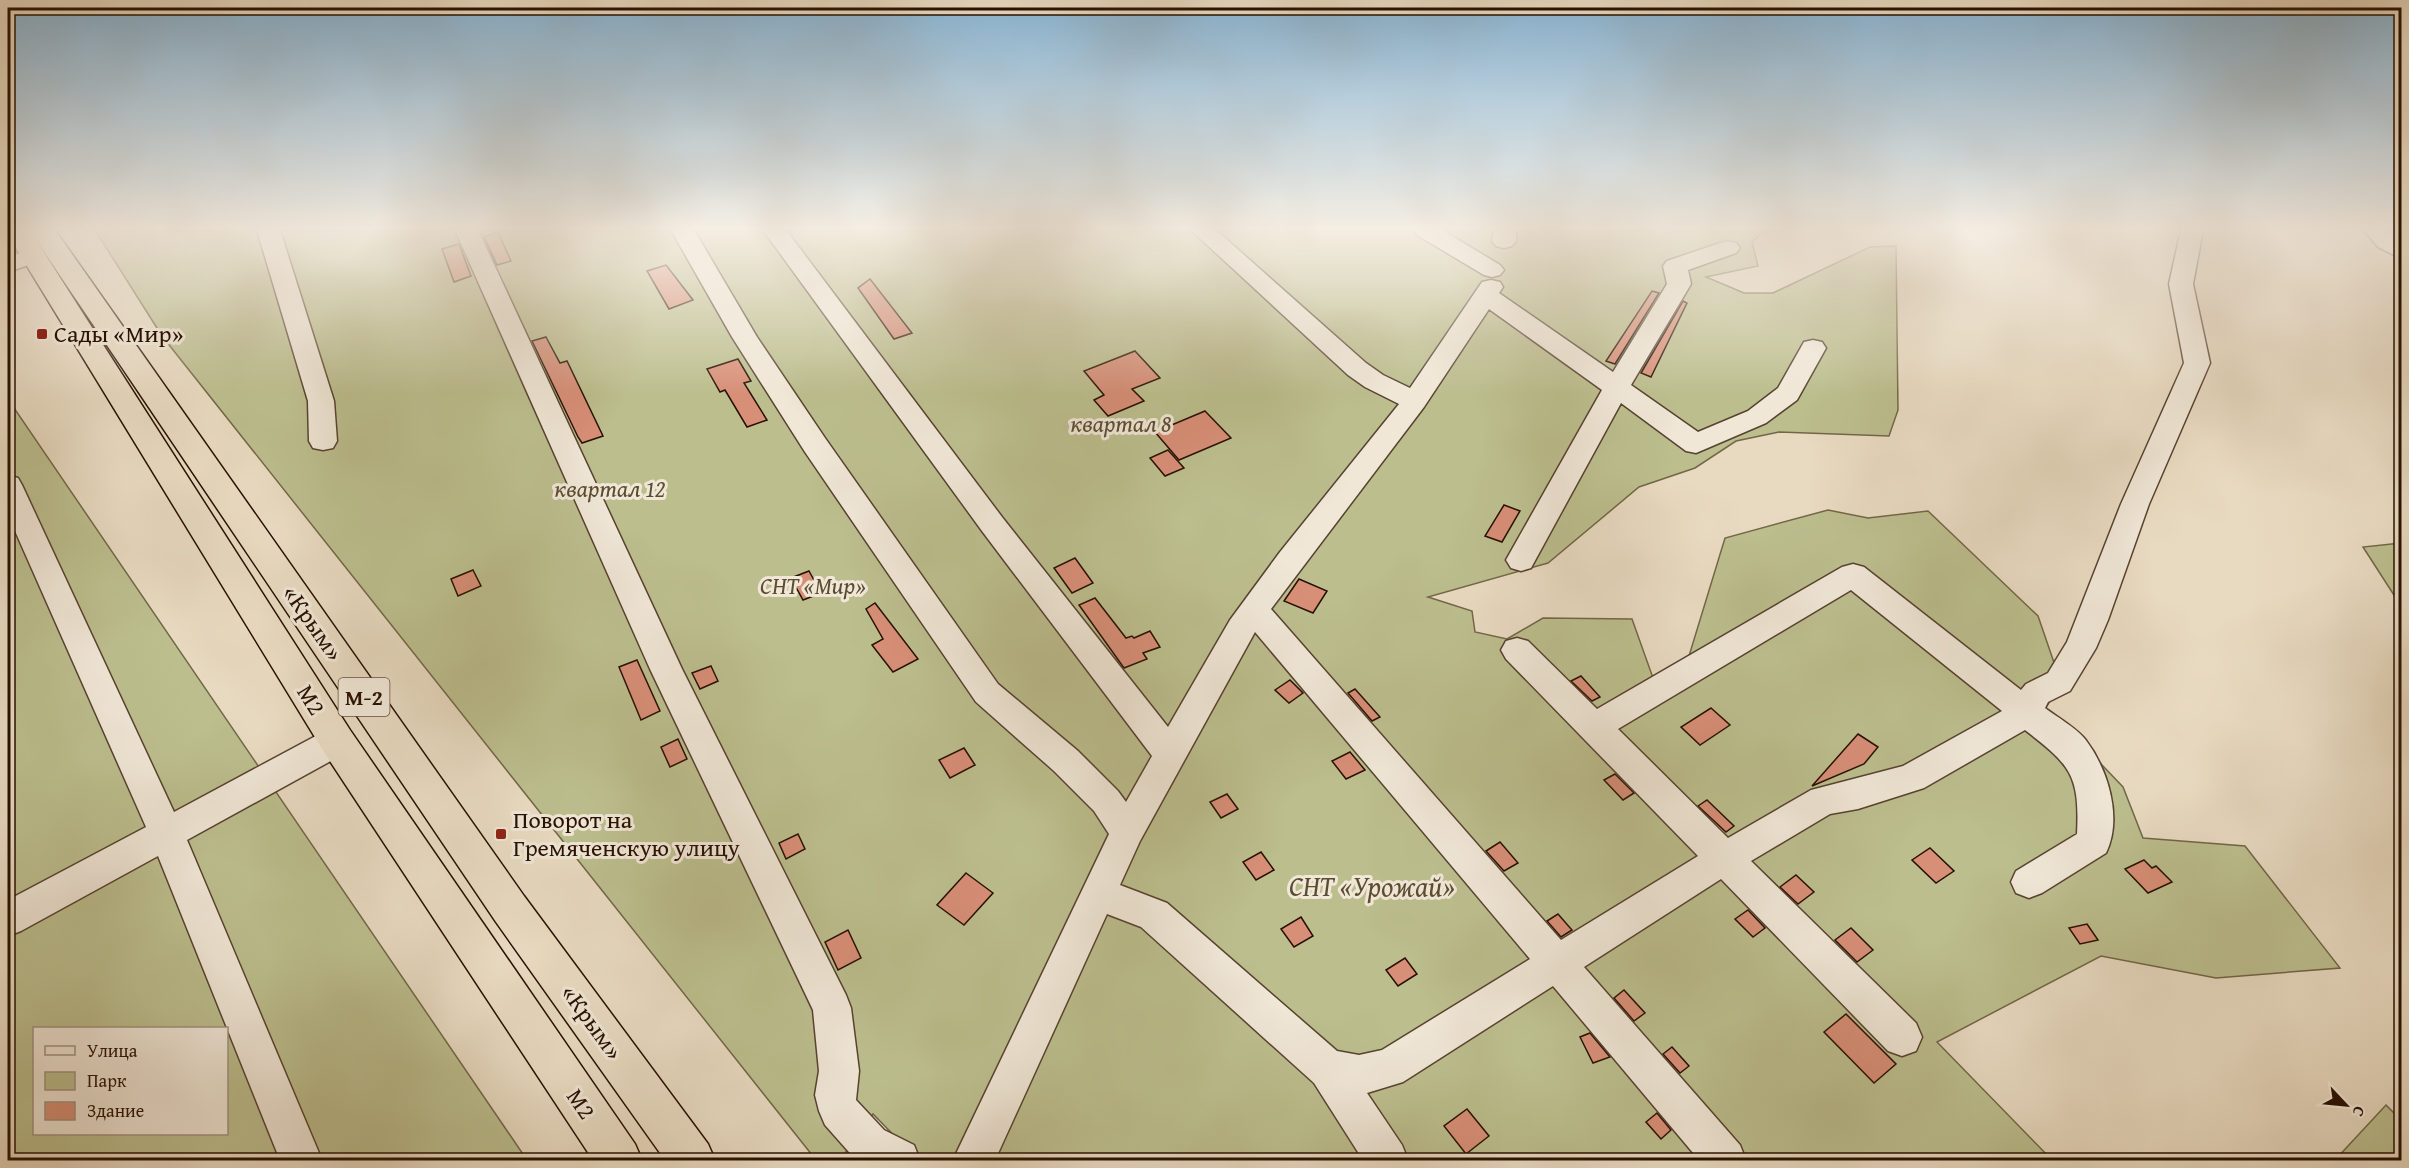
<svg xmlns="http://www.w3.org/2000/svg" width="2409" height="1168" font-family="'Gentium Book Plus',serif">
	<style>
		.green { fill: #bcbe8e; stroke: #726747; stroke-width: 1.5; fill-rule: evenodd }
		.building { fill: #d88f78; stroke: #271000; stroke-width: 1.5 }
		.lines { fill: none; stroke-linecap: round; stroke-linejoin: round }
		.minor-casing { stroke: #574230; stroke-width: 3 }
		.highway-casing { stroke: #271000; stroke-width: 3 }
		.minor { fill: #f0e7d7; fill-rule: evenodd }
		.highway { fill: #e8dac1; fill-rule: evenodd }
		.poi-dot { fill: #8f2418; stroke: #f0e7d7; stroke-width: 2 }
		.labels { text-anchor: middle; stroke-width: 6; stroke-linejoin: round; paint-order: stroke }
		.shield { fill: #f0e7d7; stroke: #635040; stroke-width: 1.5 }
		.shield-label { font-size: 22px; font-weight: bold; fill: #271000 }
		.poi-label { font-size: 24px; fill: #271000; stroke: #f0e7d7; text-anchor: start }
		.park-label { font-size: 24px; font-style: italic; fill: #5b4d32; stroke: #f0e7d7 }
		.street-label { font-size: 24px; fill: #271000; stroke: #f0e7d7 }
		.near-park-label { font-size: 28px; font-style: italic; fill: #5b4d32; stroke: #f0e7d7 }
	</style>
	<rect width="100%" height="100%" fill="#e8dac1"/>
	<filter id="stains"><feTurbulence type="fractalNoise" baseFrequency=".00333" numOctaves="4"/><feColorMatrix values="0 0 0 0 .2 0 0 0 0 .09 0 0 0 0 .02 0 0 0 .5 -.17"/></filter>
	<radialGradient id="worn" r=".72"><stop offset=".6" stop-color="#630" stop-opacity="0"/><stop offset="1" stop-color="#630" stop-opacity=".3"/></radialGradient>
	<g class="green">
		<path d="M95,230H1783L1761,234L1752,242L1758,266L1706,277L1744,293H1773L1870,247L1896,246L1898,410L1889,436L1779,432L1736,441L1695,468L1639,487L1548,563L1428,597L1472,611L1475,632L1507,639L1543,618L1632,619L1653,678L1689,656L1725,538L1828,510L1868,518L1928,511L2038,616L2061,683L2042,714L2080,742L2123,787L2143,838L2245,846L2340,968L2216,978L2101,956L1937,1042L2052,1160H918L873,1114L840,1160H816L162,336Z"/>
		<path d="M8,392L14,408L527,1160H8ZM34,1028H226V1134H34Z"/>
		<path d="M2401,543H2402L2401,606L2363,547Z"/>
		<path d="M2386,1105L2401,1120V1160H2335Z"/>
	</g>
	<g class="building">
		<path d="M498,232L511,261L497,265L484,237Z"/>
		<path d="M459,244L471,276L454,282L442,249Z"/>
		<path d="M666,265L693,300L669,309L647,271Z"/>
		<path d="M870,279L912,333L894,339L858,288Z"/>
		<path d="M1652,291L1659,293L1615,364L1606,361Z"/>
		<path d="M1683,301L1687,303L1651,377L1641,373Z"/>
		<path d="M546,337L560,363L567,361L603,436L582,443L578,437L532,341Z"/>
		<path d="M1135,351L1160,378L1132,389L1144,401L1108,416L1094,400L1104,395L1084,371Z"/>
		<path d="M738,359L751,381L744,383L767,420L747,427L725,390L720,392L707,369Z"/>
		<path d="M1205,411L1231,438L1179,460L1155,432Z"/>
		<path d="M1168,450L1184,468L1165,476L1150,458Z"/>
		<path d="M1504,505L1520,511L1502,542L1485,536Z"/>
		<path d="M1075,558L1093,583L1072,593L1054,568Z"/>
		<path d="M473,570L481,586L458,596L451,579Z"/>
		<path d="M809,571L821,593L803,600L791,578Z"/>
		<path d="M1299,579L1327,591L1313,613L1284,601Z"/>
		<path d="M1095,598L1126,638L1132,636L1134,638L1150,631L1160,647L1143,653L1147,659L1124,668L1079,605Z"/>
		<path d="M875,603L918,659L893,672L872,645L883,639L866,609Z"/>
		<path d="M637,660L660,711L641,720L619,667Z"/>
		<path d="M711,666L718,681L700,689L692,673Z"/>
		<path d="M1581,676L1600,697L1592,701L1571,681Z"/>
		<path d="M1290,680L1303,693L1289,703L1275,690Z"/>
		<path d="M1355,689L1380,717L1372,721L1348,693Z"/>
		<path d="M1711,708L1730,725L1700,745L1681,727Z"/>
		<path d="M1858,734L1878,747L1864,764L1812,786Z"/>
		<path d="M678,739L687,759L670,767L661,747Z"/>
		<path d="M964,748L975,765L950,778L939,760Z"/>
		<path d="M1350,752L1365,770L1346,779L1332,761Z"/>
		<path d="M1615,774L1634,793L1623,800L1604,780Z"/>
		<path d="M1227,794L1238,809L1221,818L1210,802Z"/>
		<path d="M1707,800L1734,826L1726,832L1698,806Z"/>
		<path d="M798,834L805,849L786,859L779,843Z"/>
		<path d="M1500,842L1518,863L1504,871L1486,851Z"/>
		<path d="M1930,848L1954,871L1936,883L1912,860Z"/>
		<path d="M1261,852L1274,870L1256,880L1243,862Z"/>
		<path d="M2144,860L2152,868L2156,866L2172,882L2148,893L2125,869Z"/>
		<path d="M966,873L993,893L964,925L937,905Z"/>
		<path d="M1796,875L1814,892L1798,904L1780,887Z"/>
		<path d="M1748,910L1765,928L1753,937L1735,919Z"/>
		<path d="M1558,914L1572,930L1561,937L1547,921Z"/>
		<path d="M1301,917L1313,936L1294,947L1281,929Z"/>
		<path d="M2087,924L2098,940L2080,944L2069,928Z"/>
		<path d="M1851,928L1873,950L1857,962L1835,940Z"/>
		<path d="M848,930L861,958L838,970L825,942Z"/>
		<path d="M1405,958L1417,974L1398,986L1386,970Z"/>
		<path d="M1624,990L1645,1013L1634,1021L1614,998Z"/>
		<path d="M1846,1014L1896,1064L1874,1083L1824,1032Z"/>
		<path d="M1590,1033L1610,1057L1593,1063L1580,1037Z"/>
		<path d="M1672,1047L1689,1066L1680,1073L1663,1054Z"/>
		<path d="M1467,1109L1489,1136L1466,1154L1444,1126Z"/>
		<path d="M1657,1113L1671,1130L1661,1139L1646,1122Z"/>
	</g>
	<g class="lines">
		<g class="minor-casing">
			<g id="minor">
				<path d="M257,230H280L334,401L337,441L333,448L323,450L313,448L309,441L308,401Z"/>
				<path d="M455,230H478L682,669L846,995L851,1008L859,1071L856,1100L884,1130L914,1145L920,1160H856L825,1125L819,1111L815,1095L819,1071L813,1010L650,669Z"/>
				<path d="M671,230H694L757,337L825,438L998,684L1078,751L1118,791L1126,802L1152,756L982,531L763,230H786L1002,517L1168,727L1230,620L1280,552L1399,404L1365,387L1348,375L1191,230H1216L1366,363L1383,375L1410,388L1482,282L1491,280L1500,282L1503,287L1499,293L1613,372L1667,284L1663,266L1667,261L1720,243L1728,241L1736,243L1740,248L1736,253L1688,270L1691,284L1631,385L1698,432L1748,411L1778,388L1804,342L1813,340L1822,342L1826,348L1797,400L1766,423L1696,453L1686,451L1621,403L1531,568L1521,571L1511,568L1506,560L1602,390L1489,309L1424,407L1271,609L1561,940L1698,856L1506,659L1501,650L1506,641L1517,638L1528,641L1597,709L1842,567L1853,564L1864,567L2021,690L2026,684L2048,673L2067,642L2121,504L2184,363L2169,284L2181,230H2203L2193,284L2210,363L2149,504L2108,620L2096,648L2070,691L2048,702L2045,708C2057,717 2075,727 2085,739C2108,769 2123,818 2106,853L2042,893L2029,898L2016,893L2011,882L2016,871L2077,834C2080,774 2070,765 2025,730L1924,788L1858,809L1830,814L1751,861L1916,1023L1922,1037L1916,1051L1902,1056L1888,1051L1721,879L1584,967L1740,1145L1746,1160H1699L1553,986L1403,1082L1367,1093L1402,1145L1408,1160H1363L1314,1083L1141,927L1107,914L995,1160H953L1109,834L1094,811L1054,771L976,702L805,452L732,337ZM1851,590L2002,711L1903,766L1811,790L1728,838L1618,729ZM1255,632L1530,959L1382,1050L1359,1055L1337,1051L1167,903L1120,885L1140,841Z"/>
				<path d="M1414,230H1442L1500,265L1504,270L1500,275L1492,277L1484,275L1417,235Z"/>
				<path d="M1494,230H1516V241L1512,246L1504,248L1496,246L1492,241Z"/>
				<path d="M2364,230H2388L2402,242V259L2378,247Z"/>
				<path d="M32,249L40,251L44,256L40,261L8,272V257Z"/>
				<path d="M8,475L18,478L22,485L174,812L325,731L337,727L349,731L354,741L349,751L187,840L322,1160H280L158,856L21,931L8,936V900L146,827L8,515Z"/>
			</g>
		</g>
		<g class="highway-casing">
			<path id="highway" d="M8,230H55L524,896L708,1144L715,1160H665L496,922L34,237L350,730L635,1144L642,1160H593L324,752L8,235Z"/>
		</g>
		<use href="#minor" class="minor"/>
		<use href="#highway" class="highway"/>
	</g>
	<linearGradient id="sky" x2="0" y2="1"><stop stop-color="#89b6d6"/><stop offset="0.58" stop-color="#f5eee3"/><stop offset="1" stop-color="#f5eee3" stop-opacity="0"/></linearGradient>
	<rect width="2409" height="394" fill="url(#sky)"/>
	<g class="poi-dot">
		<rect x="36" y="328" width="12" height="12" rx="3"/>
		<rect x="495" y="828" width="12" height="12" rx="3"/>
	</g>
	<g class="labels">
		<rect class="shield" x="338.5" y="678" width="51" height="38" rx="4.5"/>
		<g class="shield-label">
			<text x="364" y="705">М-2</text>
		</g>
		<g class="poi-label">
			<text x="54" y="342">Сады «Мир»</text>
			<text x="513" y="828">Поворот на<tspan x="513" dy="28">Гремяченскую улицу</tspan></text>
		</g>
		<g class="park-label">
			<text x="1121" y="432">квартал 8</text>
			<text x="610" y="497">квартал 12</text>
			<text x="813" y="594">СНТ «Мир»</text>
		</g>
		<g class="street-label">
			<text transform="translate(313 623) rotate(55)" y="8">«Крым»</text>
			<text transform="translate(311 700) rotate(58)" y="8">М2</text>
			<text transform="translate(592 1022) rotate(54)" y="8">«Крым»</text>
			<text transform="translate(581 1104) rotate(56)" y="8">М2</text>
		</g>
		<g class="near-park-label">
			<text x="1372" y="896">СНТ «Урожай»</text>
		</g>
	</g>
	<rect width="2409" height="1168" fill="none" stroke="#e8dac1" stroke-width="30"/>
	<rect x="9" y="9" width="2391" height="1150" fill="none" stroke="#271000" stroke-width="3"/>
	<rect x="15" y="15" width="2379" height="1138" fill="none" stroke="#271000" stroke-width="1.5"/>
	<rect x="33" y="1027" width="195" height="108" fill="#f0e7d7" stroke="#a09181" stroke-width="1.5"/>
	<rect x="45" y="1046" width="30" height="9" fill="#f0e7d7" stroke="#a09181" stroke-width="1.5"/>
	<text x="87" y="1057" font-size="18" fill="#271000">Улица</text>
	<rect x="45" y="1072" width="30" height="18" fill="#bcbe8e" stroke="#a09181" stroke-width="1.5"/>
	<text x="87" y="1087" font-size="18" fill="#271000">Парк</text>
	<rect x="45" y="1102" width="30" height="18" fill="#d88f78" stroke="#a09181" stroke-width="1.5"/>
	<text x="87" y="1117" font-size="18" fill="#271000">Здание</text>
	<g transform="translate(2346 1105) rotate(116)" stroke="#f0e7d7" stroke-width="4.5" paint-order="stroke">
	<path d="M0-4.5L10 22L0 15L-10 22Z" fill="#271000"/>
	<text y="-9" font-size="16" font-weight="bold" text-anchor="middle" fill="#271000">С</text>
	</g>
	<rect width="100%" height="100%" filter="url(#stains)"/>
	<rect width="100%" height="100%" fill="url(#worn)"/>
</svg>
